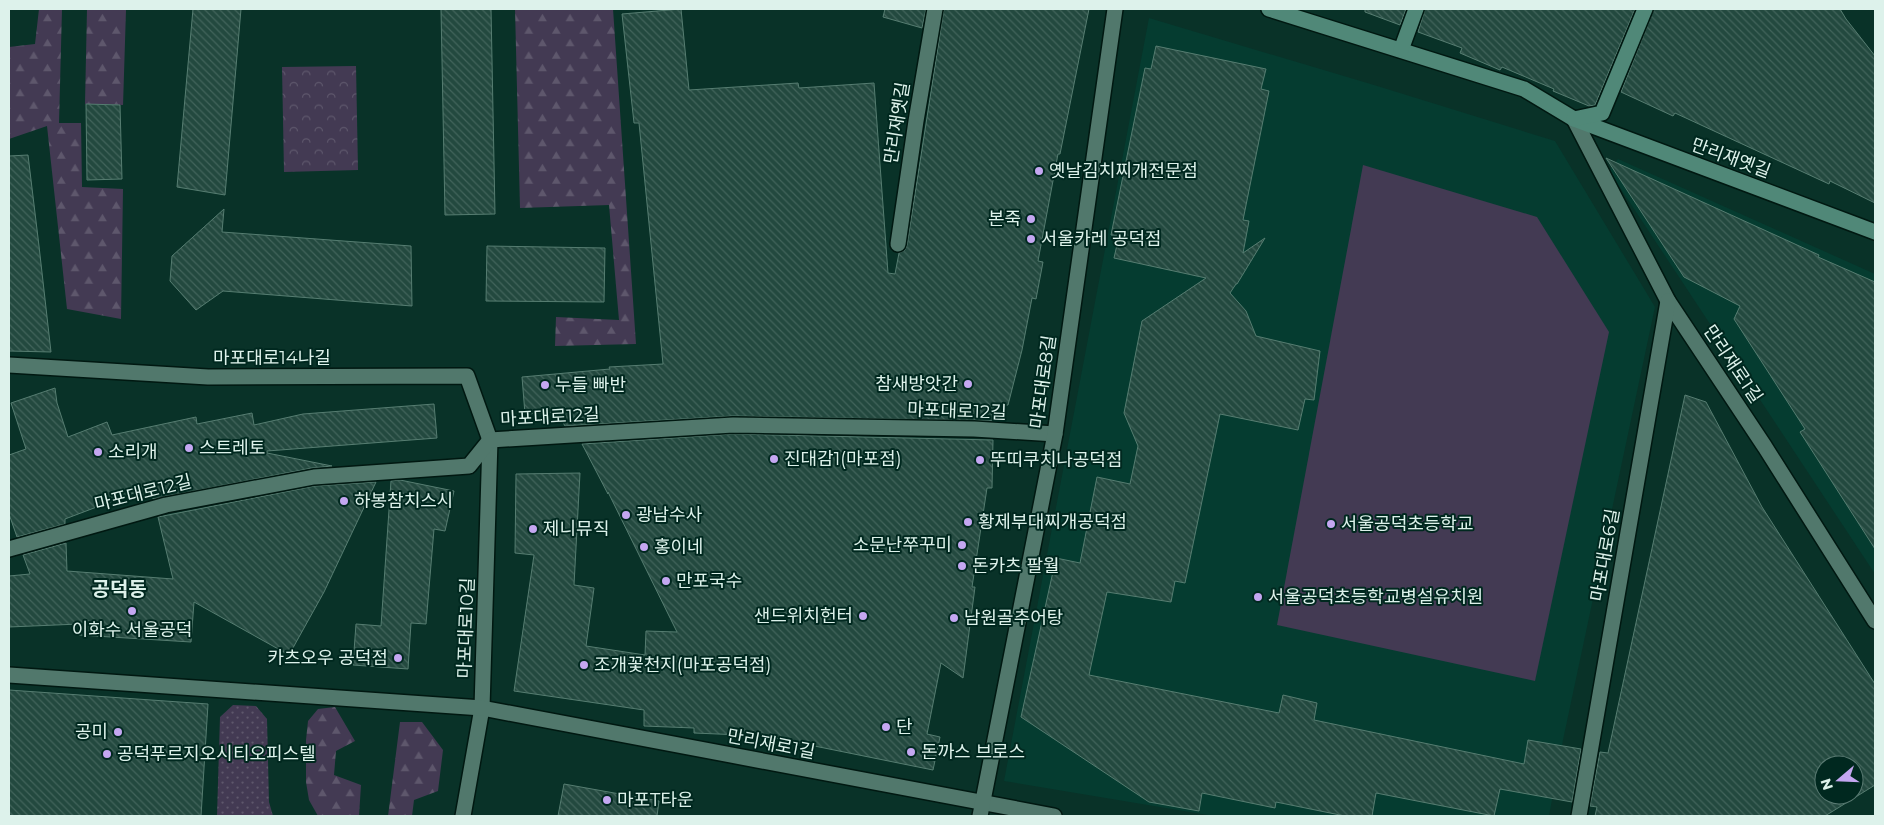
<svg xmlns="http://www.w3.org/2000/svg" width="1884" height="825" font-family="Montserrat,'Noto Sans KR',sans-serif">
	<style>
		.built { fill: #053c30 }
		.grass { fill: url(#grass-dots) }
		.forest { fill: url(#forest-firs) }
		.park { fill: url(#park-crowns) }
		.pitch { fill: #433a53 }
		.building { fill: url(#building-back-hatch); stroke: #567d71; fill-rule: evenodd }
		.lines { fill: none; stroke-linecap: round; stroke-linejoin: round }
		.street-casing { stroke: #001811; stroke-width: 18 }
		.secondary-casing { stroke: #001811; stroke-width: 18 }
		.street { stroke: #51786c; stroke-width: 15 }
		.secondary { stroke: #508878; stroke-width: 15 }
		.poi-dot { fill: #c4a7f1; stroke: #00281f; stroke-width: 2 }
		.labels { text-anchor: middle; stroke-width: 4; stroke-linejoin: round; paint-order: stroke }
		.street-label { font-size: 18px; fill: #ddf2eb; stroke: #00281f }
		.poi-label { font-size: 18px; fill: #ddf2eb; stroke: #00281f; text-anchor: start }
		.quarter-label { font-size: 20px; font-weight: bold; fill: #ddf2eb; stroke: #00281f }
	</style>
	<defs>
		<pattern id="grass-dots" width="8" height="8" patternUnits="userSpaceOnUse" patternTransform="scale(1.25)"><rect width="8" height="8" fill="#433a53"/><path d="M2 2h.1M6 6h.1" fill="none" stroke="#5e576c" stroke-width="1.8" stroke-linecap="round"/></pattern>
		<pattern id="forest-firs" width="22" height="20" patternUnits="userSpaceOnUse" patternTransform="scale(1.25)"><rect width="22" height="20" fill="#433a53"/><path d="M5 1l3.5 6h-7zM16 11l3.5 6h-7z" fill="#5e576c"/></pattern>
		<pattern id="park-crowns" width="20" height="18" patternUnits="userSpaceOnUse" patternTransform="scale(1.25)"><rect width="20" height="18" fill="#433a53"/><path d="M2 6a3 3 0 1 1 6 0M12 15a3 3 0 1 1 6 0" fill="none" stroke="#5e576c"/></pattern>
		<pattern id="building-back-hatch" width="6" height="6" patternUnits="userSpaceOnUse" patternTransform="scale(1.25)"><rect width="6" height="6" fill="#23493f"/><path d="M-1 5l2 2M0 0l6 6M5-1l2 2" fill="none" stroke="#42645b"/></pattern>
	</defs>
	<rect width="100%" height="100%" fill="#093228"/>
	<g class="built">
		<path d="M1149,18L1374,85L1555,141L1655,307L1563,740L1549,816H1214L1004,781Z"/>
		<path d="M1618,159L1875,274V574L1609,171Z"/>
	</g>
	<path class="grass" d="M233,705L256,706L267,719L269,802L273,816H217L220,717Z"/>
	<g class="forest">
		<path d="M39,9H62L59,123H81L82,187L123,189L121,319L67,309L47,126L9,139V47L35,44Z"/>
		<path d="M87,9H126L123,105L85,104Z"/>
		<path d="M515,9H613L636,344L555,346L556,317L619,320L609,205L520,208Z"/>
		<path d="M335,707L355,741L336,751L334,775L361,785L359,816H318L309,800L306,782V740L308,721L318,709Z"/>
		<path d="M400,722H422L443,750L438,791L414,800L412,816H388Z"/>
	</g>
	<path class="park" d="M356,66L358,170L284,172L282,67Z"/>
	<path class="pitch" d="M1363,165L1537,217L1609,332L1535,681L1277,625Z"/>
	<g class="building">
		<path d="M193,9H241L225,195L177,187Z"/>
		<path d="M441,9H491L495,214L445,215Z"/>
		<path d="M681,9L689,90L798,83L799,88L874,83L888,273L895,274L899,253L905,250L907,245L944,9H1089L1060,154H1058L1038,261L1043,262L1036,299L1032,298L1022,350L1008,405L994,406L993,421L733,416L565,426L557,412L525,414L522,377L610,369L609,367L663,364L639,123H634L622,14Z"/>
		<path d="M885,9H926L922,28L883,17Z"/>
		<path d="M1365,9H1406L1400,25L1365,12Z"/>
		<path d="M1425,9H1635L1595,105L1589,106L1553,91L1554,89L1502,67L1500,70L1460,53L1462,48L1418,32Z"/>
		<path d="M1654,9H1840L1846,19L1875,56V203L1830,181L1829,184L1675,113L1673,116L1621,92Z"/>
		<path d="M1156,46L1266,69L1261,89L1269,91L1243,220L1249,221L1243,253L1265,238L1237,284H1236L1230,293L1246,311L1256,336L1320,351L1314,400L1305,399L1298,430L1220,414L1185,583L1175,581L1171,602L1107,592L1089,675L1279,713L1283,695L1317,703L1314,720L1524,764L1528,740L1581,749L1572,802L1500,789L1494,816L1376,793L1372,816H1345L1276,802L1275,808L1202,793L1199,811L1149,802L1021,717L1056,558L1080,563L1097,477L1130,484L1138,446L1124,413L1142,321L1206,278L1114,258L1119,236L1111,235L1145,68L1151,69Z"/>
		<path d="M86,104L120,105L122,179L87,180Z"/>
		<path d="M28,155L39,246L51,352L9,351V156Z"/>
		<path d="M1606,158L1819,255L1818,257L1875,282V549L1800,432L1805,429L1734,319L1740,306L1684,277Z"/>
		<path d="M224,209L222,232L411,246L412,306L223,291L196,310L170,281L172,256Z"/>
		<path d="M487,246L605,248L604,302L486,301Z"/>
		<path d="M55,388L57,403L68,437L107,422L112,435L196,417L197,424L252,413L254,425L303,414L434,404L437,438L267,451V453L332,466L312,468L153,499L152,494L140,497L139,491L65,519V524L17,537L9,514V455L26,449L11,403Z"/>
		<path d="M1685,395L1706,402L1762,507L1875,684V785L1825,816H1595L1597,807L1590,806L1600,752L1608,753ZM1824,765H1854V795H1824Z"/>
		<path d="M733,434L993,440L992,488H987L972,587H975L963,678L941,663L927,734L940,737L933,770L765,736L694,733V728L644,726V710L514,691L534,555L515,553L516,474L580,473L574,585L594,588L586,646L645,655L646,631L677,632L608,492V494L582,444Z"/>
		<path d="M400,480L454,491L445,531L434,529L426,624L411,623L408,669L353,665L356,624L381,626L391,481Z"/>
		<path d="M376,482L324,592L289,655L194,602L191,642L79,635V624L9,627V576L30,574L23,555L66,543L67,571L173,579L158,517L315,486Z"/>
		<path d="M9,690L208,704L201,816H9Z"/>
		<path d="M564,784L659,801L657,816H558Z"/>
	</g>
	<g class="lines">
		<g class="street-casing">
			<g id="street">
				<path d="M1574,119L1668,301L1765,447L1875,621"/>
				<path d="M898,244L916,121L935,9"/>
				<path d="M9,365L208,377L467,376L490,440L482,708L463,816"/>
				<path d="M9,549L166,505L314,477L469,466L490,440L733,425L974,429L1055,434"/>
				<path d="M9,675L482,708L1054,816"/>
				<path d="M980,816L1055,434L1115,9"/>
				<path d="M1579,816L1668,301"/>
			</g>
		</g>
		<g class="secondary-casing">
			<g id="secondary">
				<path d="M1269,9L1524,89L1574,119L1875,232"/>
				<path d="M1401,50L1416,9"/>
				<path d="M1574,119L1602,113L1645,9"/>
			</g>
		</g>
		<use href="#street" class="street"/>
		<use href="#secondary" class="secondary"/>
	</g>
	<g class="poi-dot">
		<circle cx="1039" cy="171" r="5"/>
		<circle cx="1031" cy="219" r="5"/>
		<circle cx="1031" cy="239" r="5"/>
		<circle cx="968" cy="384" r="5"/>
		<circle cx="545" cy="385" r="5"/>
		<circle cx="189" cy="448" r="5"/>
		<circle cx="98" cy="452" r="5"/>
		<circle cx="774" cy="459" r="5"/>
		<circle cx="980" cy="460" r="5"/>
		<circle cx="344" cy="501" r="5"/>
		<circle cx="626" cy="515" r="5"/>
		<circle cx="968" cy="522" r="5"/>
		<circle cx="1331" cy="524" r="5"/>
		<circle cx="533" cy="529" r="5"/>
		<circle cx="962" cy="545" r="5"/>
		<circle cx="644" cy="547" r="5"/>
		<circle cx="962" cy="566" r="5"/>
		<circle cx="666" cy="581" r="5"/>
		<circle cx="1258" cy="597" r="5"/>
		<circle cx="132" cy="611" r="5"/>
		<circle cx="863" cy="616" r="5"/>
		<circle cx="954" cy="618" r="5"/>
		<circle cx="398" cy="658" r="5"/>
		<circle cx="584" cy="665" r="5"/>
		<circle cx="886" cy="727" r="5"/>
		<circle cx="118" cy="732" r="5"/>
		<circle cx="911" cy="752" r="5"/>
		<circle cx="107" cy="754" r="5"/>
		<circle cx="607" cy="800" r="5"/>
	</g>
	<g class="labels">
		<g class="street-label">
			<text transform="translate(897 123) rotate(-81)" y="6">만리재옛길</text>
			<text transform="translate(1731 158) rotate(20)" y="6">만리재옛길</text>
			<text x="272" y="364">마포대로14나길</text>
			<text transform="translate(1733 364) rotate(56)" y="6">만리재로1길</text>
			<text transform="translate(1043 382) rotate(-82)" y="6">마포대로8길</text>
			<text transform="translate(957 411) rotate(2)" y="6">마포대로12길</text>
			<text transform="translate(550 417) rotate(-3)" y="6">마포대로12길</text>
			<text transform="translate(143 493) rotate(-14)" y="6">마포대로12길</text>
			<text transform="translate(1605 555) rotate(-80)" y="6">마포대로6길</text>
			<text transform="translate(466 628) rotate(-88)" y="6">마포대로10길</text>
			<text transform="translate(771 744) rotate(11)" y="6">만리재로1길</text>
		</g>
		<g class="poi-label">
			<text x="1049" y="177">옛날김치찌개전문점</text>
			<text x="1021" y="225" text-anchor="end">본죽</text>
			<text x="1041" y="245">서울카레 공덕점</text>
			<text x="958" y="390" text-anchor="end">참새방앗간</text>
			<text x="555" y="391">누들 빠반</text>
			<text x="199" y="454">스트레토</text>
			<text x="108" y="458">소리개</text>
			<text x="784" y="465">진대감1(마포점)</text>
			<text x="990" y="466">뚜띠쿠치나공덕점</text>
			<text x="354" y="507">하봉참치스시</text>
			<text x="636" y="521">광남수사</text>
			<text x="978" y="528">황제부대찌개공덕점</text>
			<text x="1341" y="530">서울공덕초등학교</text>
			<text x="543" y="535">제니뮤직</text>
			<text x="952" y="551" text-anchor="end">소문난쭈꾸미</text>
			<text x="654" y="553">홍이네</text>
			<text x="972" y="572">돈카츠 팔월</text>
			<text x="676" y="587">만포국수</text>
			<text x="1268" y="603">서울공덕초등학교병설유치원</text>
			<text x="853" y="622" text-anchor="end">샌드위치헌터</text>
			<text x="964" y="624">남원골추어탕</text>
			<text x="132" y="636" text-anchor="middle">이화수 서울공덕</text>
			<text x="388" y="664" text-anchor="end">카츠오우 공덕점</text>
			<text x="594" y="671">조개꽃천지(마포공덕점)</text>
			<text x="896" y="733">단</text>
			<text x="108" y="738" text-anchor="end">공미</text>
			<text x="921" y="758">돈까스 브로스</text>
			<text x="117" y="760">공덕푸르지오시티오피스텔</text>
			<text x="617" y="806">마포T타운</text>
		</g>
		<g class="quarter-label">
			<text x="119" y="596">공덕동</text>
		</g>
	</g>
	<rect width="1884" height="825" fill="none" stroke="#ddf2eb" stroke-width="20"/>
	<g transform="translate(1839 780) rotate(251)"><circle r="24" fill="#00281f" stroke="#587971"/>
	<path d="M0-4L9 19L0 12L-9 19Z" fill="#c4a7f1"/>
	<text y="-8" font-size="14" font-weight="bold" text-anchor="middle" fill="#ddf2eb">N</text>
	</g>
</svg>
